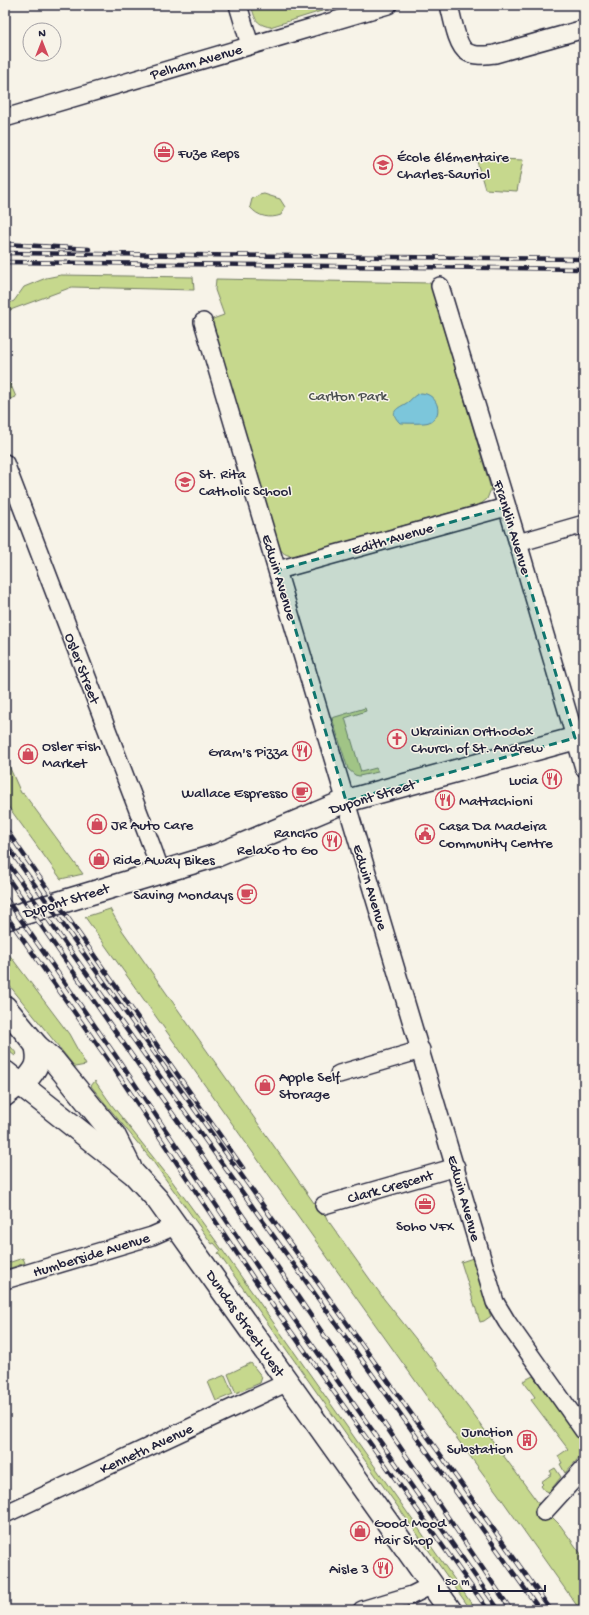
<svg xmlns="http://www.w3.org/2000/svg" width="589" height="1615" font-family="'Gochi Hand',sans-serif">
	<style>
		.green { fill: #c6d88d; stroke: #747d64 }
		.water { fill: #7bc6db; stroke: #57849b }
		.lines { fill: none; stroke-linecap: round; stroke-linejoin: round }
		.street-casing { stroke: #22223b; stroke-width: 20 }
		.secondary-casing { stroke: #22223b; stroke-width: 25 }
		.street { stroke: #f7f3e8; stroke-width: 17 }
		.secondary { stroke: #f7f3e8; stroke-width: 22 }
		.rail-casing { stroke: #22223b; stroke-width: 4.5 }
		.rail { stroke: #f7f3e8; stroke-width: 3; stroke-dasharray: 9; stroke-linecap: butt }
		.marked { fill: #0f766e; fill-opacity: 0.2; stroke: #0f766e; stroke-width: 3; stroke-dasharray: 8 5; stroke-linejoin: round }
		.labels { text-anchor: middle; stroke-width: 3; stroke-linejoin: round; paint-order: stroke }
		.street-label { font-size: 15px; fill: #22223b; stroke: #f7f3e8 }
		.poi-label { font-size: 15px; fill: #22223b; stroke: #f7f3e8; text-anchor: start }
		.park-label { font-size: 15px; fill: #4b5050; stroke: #f7f3e8 }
	</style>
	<rect width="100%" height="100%" fill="#f7f3e8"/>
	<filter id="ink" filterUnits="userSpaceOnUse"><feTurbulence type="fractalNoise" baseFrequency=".025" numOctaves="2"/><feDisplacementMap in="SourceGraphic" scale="8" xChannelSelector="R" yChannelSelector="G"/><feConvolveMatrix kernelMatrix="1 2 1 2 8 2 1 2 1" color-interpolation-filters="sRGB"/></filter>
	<g filter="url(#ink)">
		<g class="green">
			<path d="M251,5H341L270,27C255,24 255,18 251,5Z"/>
			<path d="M476,158L523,160L517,191L485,189Z"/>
			<path d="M264,194L280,199L285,207L281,215C270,219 258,217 250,207L252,199L259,195Z"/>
			<path d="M61,275L193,277L194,290L72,287L5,312V305L14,301L24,287L46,278Z"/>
			<path d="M216,279L430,283L491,489L487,499L481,504L295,556C286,556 282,553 278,546L210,320L224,315L215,290Z"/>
			<path d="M10,383L16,397L5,401V385Z"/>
			<path d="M365,708L366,711L345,718L361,772L376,768L378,772L359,776L355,775L348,769L332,718Z"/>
			<path d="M5,757L21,793L24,794L83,874L61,879L5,802Z"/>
			<path d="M110,909L122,930L314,1203L323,1210L327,1219L384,1299L439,1368L539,1504L560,1525L584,1558V1610H580L498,1494L444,1421L85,917Z"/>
			<path d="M5,949L69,1034L86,1065L75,1067L5,980Z"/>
			<path d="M5,1040L17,1054L15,1056L5,1048Z"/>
			<path d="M95,1081L111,1104L172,1181L216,1241L476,1610H471L218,1253L221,1251L214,1243L212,1244L154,1163L91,1086Z"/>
			<path d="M23,1258L25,1263L5,1270V1264Z"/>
			<path d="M473,1258L487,1308L491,1316L484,1321L480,1322L461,1262Z"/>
			<path d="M251,1363L262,1377L260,1383L236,1393L228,1374Z"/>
			<path d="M225,1375L233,1394L216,1401L208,1382Z"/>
			<path d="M533,1376L581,1440C587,1454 574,1462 565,1473L560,1464L562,1463L558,1456L568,1449L531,1400L535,1397L523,1381Z"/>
			<path d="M555,1468L561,1477L549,1492L544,1490L541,1486L543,1484L541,1482L552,1474L550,1471Z"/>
		</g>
		<path class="water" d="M421,393C439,394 444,417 429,422C426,424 404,423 400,423C389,412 396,409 405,404C412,400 413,395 421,393Z"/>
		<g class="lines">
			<g class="street-casing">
				<g id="street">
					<path d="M238,5L250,45"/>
					<path d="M449,5C452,16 457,47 467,52C475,57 486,55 495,54L584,29"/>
					<path d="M5,118L388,5"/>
					<path d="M440,286L518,543L584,768"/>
					<path d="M203,322L495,1302L507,1322L584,1431"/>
					<path d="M5,463L152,847L161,872"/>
					<path d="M518,543L584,524"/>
					<path d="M278,570L506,507"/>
					<path d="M339,1074L421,1050"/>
					<path d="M5,1098L22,1085"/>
					<path d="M324,1205L456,1167"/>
					<path d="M5,1280L152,1236L177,1225"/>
					<path d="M544,1512L584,1468"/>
					<path d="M5,1514L288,1382"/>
					<path d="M362,1610L412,1595L432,1585"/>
				</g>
			</g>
			<g class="secondary-casing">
				<g id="secondary">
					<path d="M5,919L218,855L346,801L584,736"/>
					<path d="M5,1007L36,1045L54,1061L114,1135L130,1167"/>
					<path d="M5,1072L134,1174L157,1199L450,1610"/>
					<path d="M22,1085C35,1070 41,1066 36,1045"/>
				</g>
			</g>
			<use href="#street" class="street"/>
			<use href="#secondary" class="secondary"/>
			<g class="rail-casing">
				<g id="rail">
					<path d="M5,244L89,249"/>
					<path d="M5,253L584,259"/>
					<path d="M5,262L584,269"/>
					<path d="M5,828L243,1168"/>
					<path d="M5,843L551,1610"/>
					<path d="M5,859L540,1610"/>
					<path d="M5,874L196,1147L511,1610"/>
					<path d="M5,897L120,1062L263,1275L499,1610"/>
					<path d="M5,914L113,1067L254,1279L488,1610"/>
				</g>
			</g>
			<use href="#rail" class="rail"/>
		</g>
	</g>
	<path class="marked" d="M506,507L575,738L346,801L278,570Z"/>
	<defs>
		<g id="office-ring" transform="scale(1)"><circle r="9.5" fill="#f7f3e8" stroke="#d1495b" stroke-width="1.5"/><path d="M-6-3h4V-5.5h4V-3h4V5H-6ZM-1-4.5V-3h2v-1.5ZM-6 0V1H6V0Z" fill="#d1495b"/></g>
		<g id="school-ring" transform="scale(1)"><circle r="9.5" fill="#f7f3e8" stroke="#d1495b" stroke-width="1.5"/><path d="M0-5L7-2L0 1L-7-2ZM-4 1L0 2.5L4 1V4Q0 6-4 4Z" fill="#d1495b"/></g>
		<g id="church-ring" transform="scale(1)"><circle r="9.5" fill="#f7f3e8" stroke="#d1495b" stroke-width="1.5"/><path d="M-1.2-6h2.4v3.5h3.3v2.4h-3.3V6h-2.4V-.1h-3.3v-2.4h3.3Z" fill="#d1495b"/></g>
		<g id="restaurant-ring" transform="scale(1)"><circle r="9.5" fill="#f7f3e8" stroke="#d1495b" stroke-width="1.5"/><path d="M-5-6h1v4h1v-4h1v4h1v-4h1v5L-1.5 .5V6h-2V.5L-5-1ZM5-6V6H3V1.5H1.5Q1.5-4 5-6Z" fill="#d1495b"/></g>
		<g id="shop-ring" transform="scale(1)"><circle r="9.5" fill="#f7f3e8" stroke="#d1495b" stroke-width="1.5"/><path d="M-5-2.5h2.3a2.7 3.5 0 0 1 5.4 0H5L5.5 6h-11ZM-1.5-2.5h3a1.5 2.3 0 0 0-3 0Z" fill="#d1495b"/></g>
		<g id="cafe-ring" transform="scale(1)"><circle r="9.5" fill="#f7f3e8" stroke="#d1495b" stroke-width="1.5"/><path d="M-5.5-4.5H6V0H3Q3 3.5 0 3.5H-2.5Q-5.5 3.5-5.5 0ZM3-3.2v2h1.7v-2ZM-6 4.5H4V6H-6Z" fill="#d1495b"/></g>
		<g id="civic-ring" transform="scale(1)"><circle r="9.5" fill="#f7f3e8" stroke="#d1495b" stroke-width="1.5"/><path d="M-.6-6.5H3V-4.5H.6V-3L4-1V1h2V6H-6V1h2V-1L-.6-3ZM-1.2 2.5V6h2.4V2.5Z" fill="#d1495b"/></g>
		<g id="building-ring" transform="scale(1)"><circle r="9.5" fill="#f7f3e8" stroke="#d1495b" stroke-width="1.5"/><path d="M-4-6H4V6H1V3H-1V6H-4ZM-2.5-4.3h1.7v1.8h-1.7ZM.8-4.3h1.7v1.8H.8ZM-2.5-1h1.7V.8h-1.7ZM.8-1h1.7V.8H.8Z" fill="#d1495b"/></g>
	</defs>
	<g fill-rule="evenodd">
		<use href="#office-ring" x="164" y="152"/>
		<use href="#school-ring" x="383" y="165"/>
		<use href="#school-ring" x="185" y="482"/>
		<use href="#church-ring" x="397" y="739"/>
		<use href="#restaurant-ring" x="302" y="751"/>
		<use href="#shop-ring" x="28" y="754"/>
		<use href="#restaurant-ring" x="552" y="779"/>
		<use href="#cafe-ring" x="302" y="792"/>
		<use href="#restaurant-ring" x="445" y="800"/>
		<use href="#shop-ring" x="97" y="824"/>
		<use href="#civic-ring" x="425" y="834"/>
		<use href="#restaurant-ring" x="332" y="841"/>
		<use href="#shop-ring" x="99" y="859"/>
		<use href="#cafe-ring" x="247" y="894"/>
		<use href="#shop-ring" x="265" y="1085"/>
		<use href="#office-ring" x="425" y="1204"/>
		<use href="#building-ring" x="527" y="1440"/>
		<use href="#shop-ring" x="360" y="1531"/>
		<use href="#restaurant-ring" x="383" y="1568"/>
	</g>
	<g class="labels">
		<g class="street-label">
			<text transform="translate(196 61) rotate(-16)" y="5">Pelham Avenue</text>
			<text transform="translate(513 527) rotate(73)" y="5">Franklin Avenue</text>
			<text transform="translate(392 538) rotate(-16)" y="5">Edith Avenue</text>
			<text transform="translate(280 577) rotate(73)" y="5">Edwin Avenue</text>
			<text transform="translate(83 668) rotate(69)" y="5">Osler Street</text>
			<text transform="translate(372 796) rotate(-17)" y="5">Dupont Street</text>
			<text transform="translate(371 887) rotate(73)" y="5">Edwin Avenue</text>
			<text transform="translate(66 900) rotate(-17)" y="5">Dupont Street</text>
			<text transform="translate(390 1186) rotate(-16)" y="5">Clark Crescent</text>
			<text transform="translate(465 1198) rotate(74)" y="5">Edwin Avenue</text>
			<text transform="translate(91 1254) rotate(-17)" y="5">Humberside Avenue</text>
			<text transform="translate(246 1323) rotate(55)" y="5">Dundas Street West</text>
			<text transform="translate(146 1448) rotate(-25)" y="5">Kenneth Avenue</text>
		</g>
		<g class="poi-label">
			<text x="178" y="157">Fuze Reps</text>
			<text x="397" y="161">École élémentaire<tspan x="397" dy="17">Charles-Sauriol</tspan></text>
			<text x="199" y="478">St. Rita<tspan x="199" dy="17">Catholic School</tspan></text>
			<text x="411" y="735">Ukrainian Orthodox<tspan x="411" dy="17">Church of St. Andrew</tspan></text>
			<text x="42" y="750">Osler Fish<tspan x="42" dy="17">Market</tspan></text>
			<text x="288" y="756" text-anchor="end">Gram's Pizza</text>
			<text x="538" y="784" text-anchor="end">Lucia</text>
			<text x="288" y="797" text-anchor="end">Wallace Espresso</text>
			<text x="459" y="805">Mattachioni</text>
			<text x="111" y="829">JR Auto Care</text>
			<text x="439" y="830">Casa Da Madeira<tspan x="439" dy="17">Community Centre</tspan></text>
			<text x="318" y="837" text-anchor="end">Rancho<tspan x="318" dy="17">Relaxo to Go</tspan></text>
			<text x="113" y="864">Ride Away Bikes</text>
			<text x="233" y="899" text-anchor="end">Saving Mondays</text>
			<text x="279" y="1081">Apple Self<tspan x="279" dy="17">Storage</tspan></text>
			<text x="425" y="1230" text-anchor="middle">Soho VFX</text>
			<text x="513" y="1436" text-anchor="end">Junction<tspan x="513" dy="17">Substation</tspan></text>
			<text x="374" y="1527">Good Mood<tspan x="374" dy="17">Hair Shop</tspan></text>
			<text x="369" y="1573" text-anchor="end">Aisle 3</text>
		</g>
		<g class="park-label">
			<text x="348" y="400">Carlton Park</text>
		</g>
	</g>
	<rect width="589" height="1615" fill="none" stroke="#f7f3e8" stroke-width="20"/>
	<rect x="10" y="10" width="569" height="1595" fill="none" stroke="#22223b" stroke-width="1.5" filter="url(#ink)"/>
	<g transform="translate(42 42)"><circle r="19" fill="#f7f3e8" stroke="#a29fa3"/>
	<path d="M0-3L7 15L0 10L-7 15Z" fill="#d1495b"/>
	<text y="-6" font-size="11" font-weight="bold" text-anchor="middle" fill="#22223b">N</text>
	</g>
	<path d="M439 1585v6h106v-6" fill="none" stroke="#22223b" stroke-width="2"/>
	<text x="445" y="1585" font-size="12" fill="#22223b" stroke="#f7f3e8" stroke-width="3" paint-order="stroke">50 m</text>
</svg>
